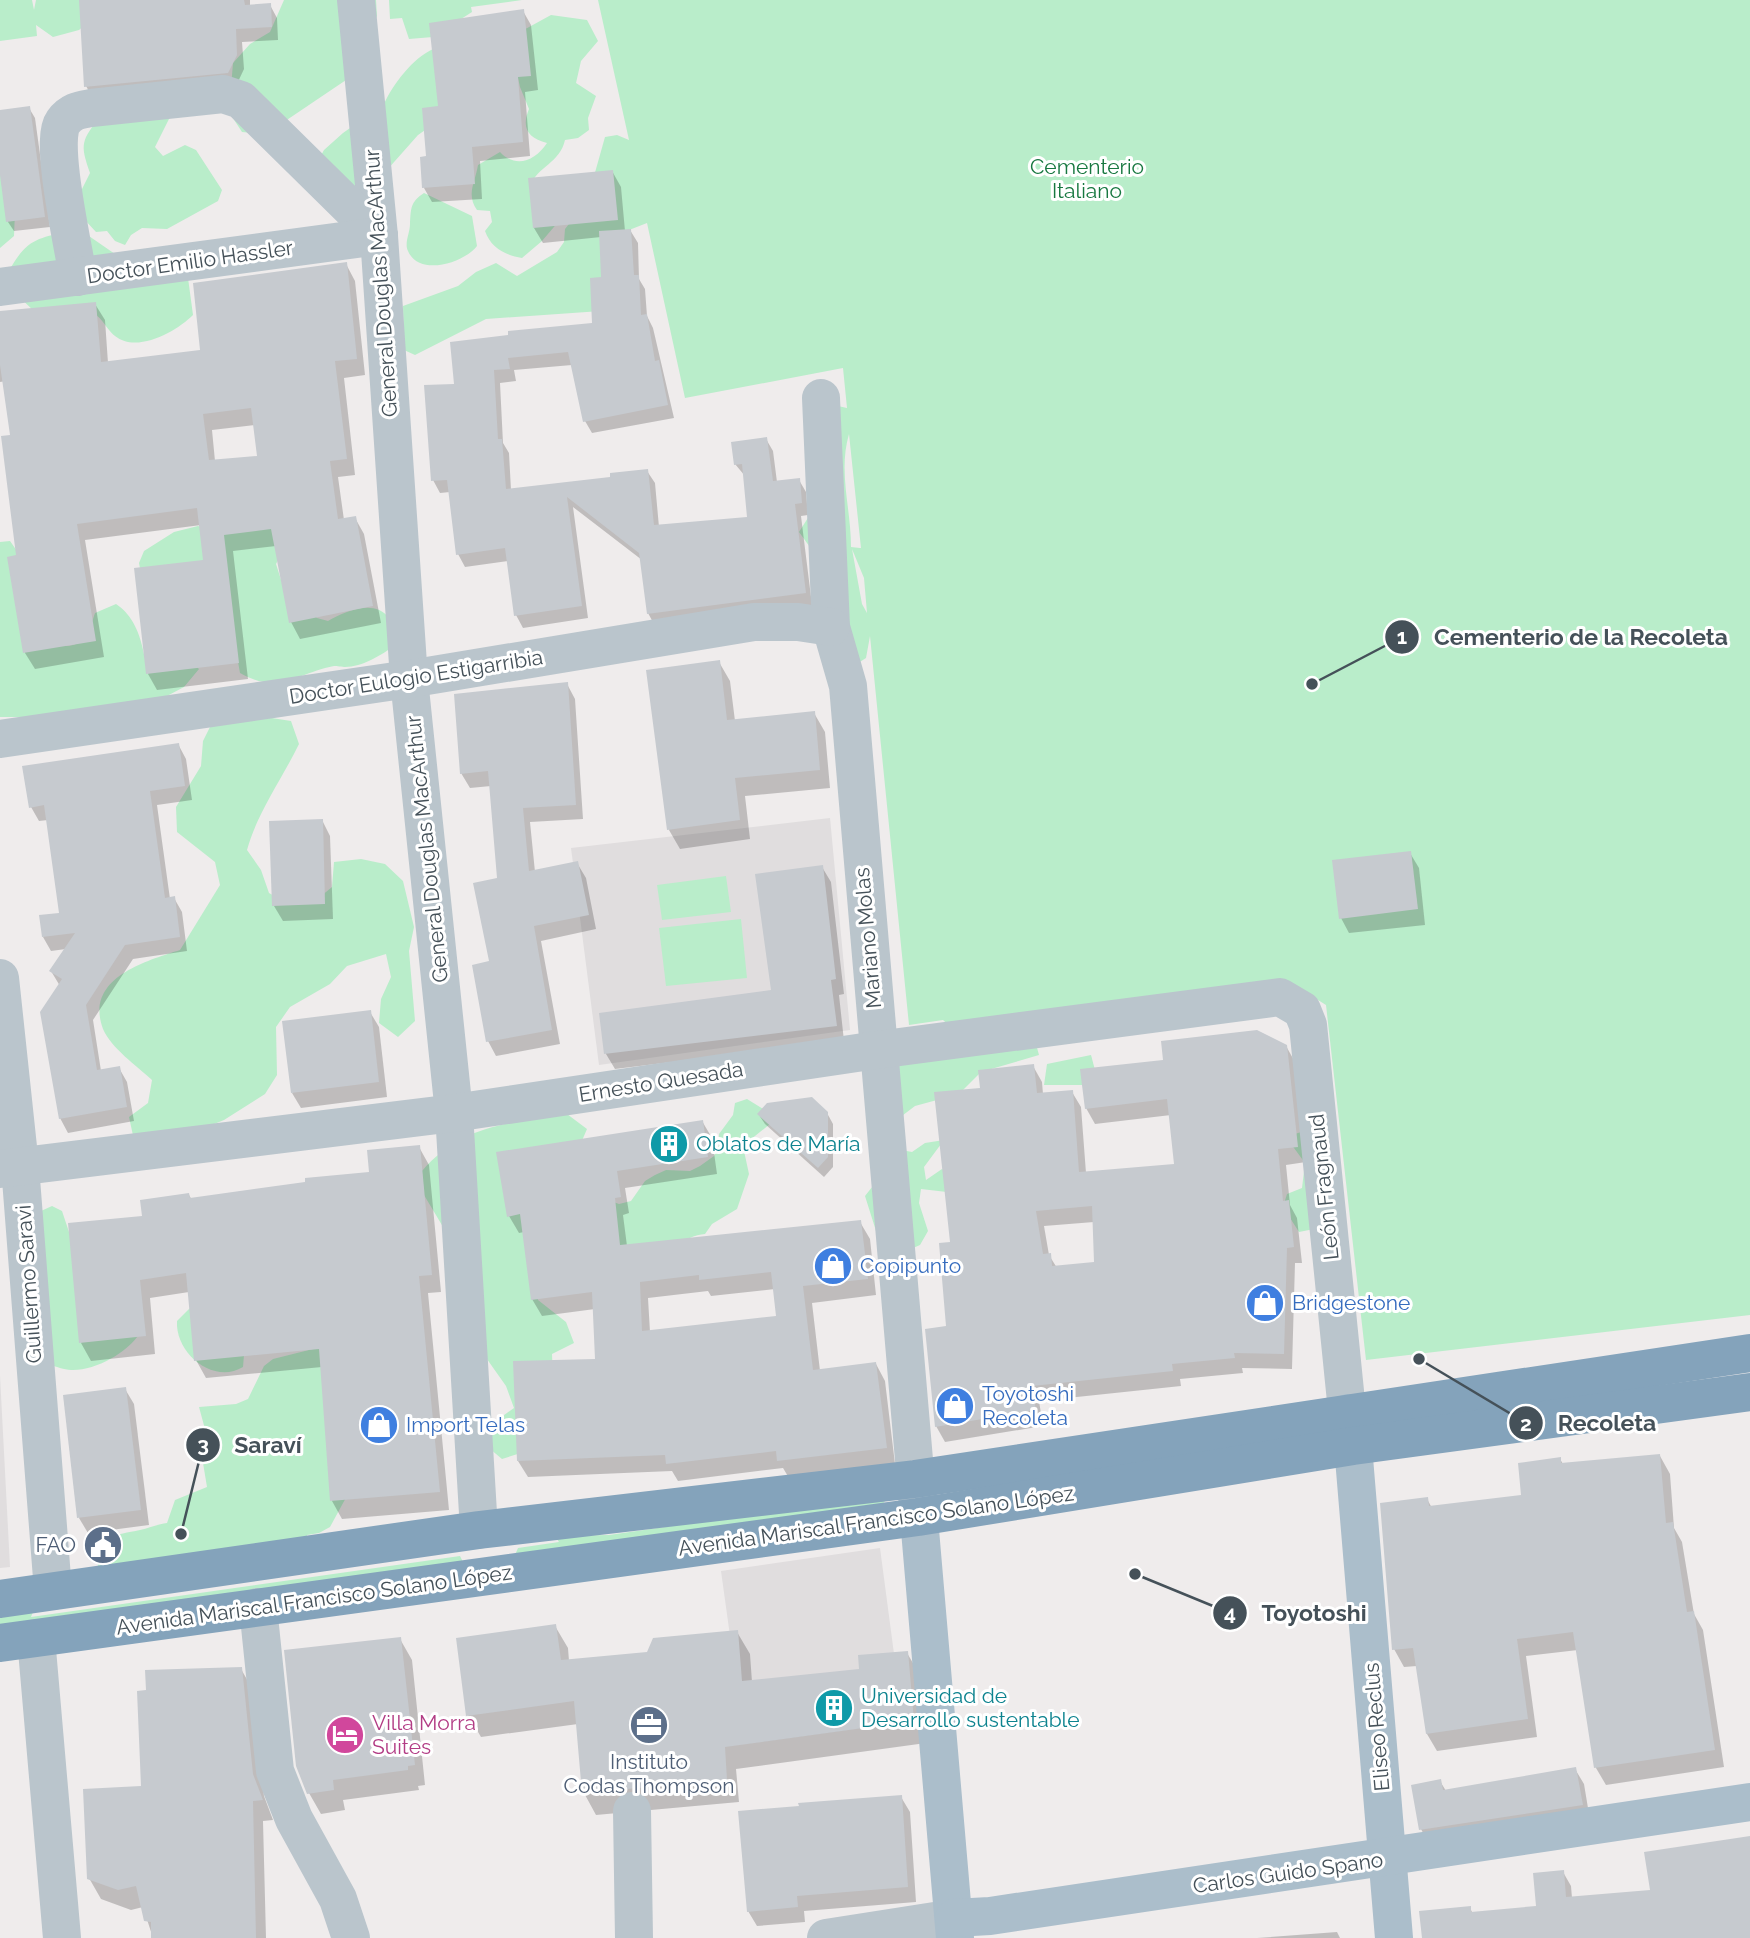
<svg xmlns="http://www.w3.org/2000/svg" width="1750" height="1938" font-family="Raleway,sans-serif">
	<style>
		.education { fill: #e0ddde }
		.green { fill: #b9edca; fill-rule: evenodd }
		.shadow { fill: #0003; fill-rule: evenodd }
		.building { fill: #c6cacf; fill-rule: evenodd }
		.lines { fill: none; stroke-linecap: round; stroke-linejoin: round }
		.minor { stroke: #bac5cc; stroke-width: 38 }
		.major { stroke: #abbecb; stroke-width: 38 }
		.highway { stroke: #84a3bb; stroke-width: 38 }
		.labels { text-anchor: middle; stroke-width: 6; stroke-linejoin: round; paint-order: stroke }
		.park-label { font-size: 21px; fill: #177840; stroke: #fff }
		.street-label { font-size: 21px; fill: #455159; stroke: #fff }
		.culture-label { font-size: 21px; fill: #0d838f; stroke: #fff; text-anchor: start }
		.shop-label { font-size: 21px; fill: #366cbe; stroke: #fff; text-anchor: start }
		.service-label { font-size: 21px; fill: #4e5e75; stroke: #fff; text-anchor: end }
		.hotel-label { font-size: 21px; fill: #b23c85; stroke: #fff; text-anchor: start }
		.leader { fill: none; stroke: #455159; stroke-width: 2.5 }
		.callout-dot { fill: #455159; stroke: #fff; stroke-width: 2.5 }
		.mark-label { font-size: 21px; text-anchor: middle; font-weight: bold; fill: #fff }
		.callout-label { font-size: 23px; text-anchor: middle; font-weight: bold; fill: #455159; stroke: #fff; stroke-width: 6; stroke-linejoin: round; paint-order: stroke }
	</style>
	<rect width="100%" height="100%" fill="#efecec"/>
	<g class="education">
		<path d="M830,818L850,1030L599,1065L571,848Z"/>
		<path d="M0,1376L10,1567L0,1568Z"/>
		<path d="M880,1548L903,1722L745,1744L721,1571Z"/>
	</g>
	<g class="green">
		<path d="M0,0H32L34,10L36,0H98V14L79,30L53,37L36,25L37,36L0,41Z"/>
		<path d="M284,0H376L377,16L349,78L266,134L242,132L229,112L233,63L250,44L270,32Z"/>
		<path d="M389,0H522L471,7L472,12L433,37L409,39L402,18L390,19Z"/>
		<path d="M598,0H1750V1315L1366,1360L1326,1005L1302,990L958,1034L943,1020L909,1025L870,636L866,658L852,667L820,561L799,532L820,499L824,403L847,408L843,368L685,398L647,223L624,232L601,311L486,319L415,355L404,350L403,306L458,286L476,272L496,263L517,276L557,252L564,242L565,229L587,201L605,137L617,135L629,140ZM849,434L861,548H860L851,547C851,508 838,472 849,434ZM852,549L864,578L867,613L862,604Z"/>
		<path d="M551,15L587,20L598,41L581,61L576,83L596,96L588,118L589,130L578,138L565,140C560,163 538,166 530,186L559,221L542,241L522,258C505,255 491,248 485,231L492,222L490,211L477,210C466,194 475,183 478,165L500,152C516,169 535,161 547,143C528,138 521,128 529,109L520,87L509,38Z"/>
		<path d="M433,49L445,53L438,121L418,135L379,179L369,185L334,188L318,161L324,150L343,133L384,104C393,84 413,58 433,49Z"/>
		<path d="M171,115L155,147L163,156L185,145L196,150L222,190L218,201L167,229L142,228L131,235L125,245L115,241L107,231L96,232L73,207L90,173C80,144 81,141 100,117Z"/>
		<path d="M0,167L15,211L14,236L0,248Z"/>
		<path d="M424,193L472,216L477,246C464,263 419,277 408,251C404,243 410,233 410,224C411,209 410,202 424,193Z"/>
		<path d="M71,231L86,234L115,254L188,278L193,315C177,331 137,354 115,336C105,328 102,315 88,311C72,308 50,311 34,311L15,293L10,269C27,239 38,238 71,231Z"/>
		<path d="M277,482L281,554L276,564L283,586L317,618L328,621C344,612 374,598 389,618C393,625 393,638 395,645C382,655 362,667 345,667C343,667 336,666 334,666C298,673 278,695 240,673L238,662L141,574L139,563L144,551L174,532L198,526L221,533Z"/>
		<path d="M10,541L17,551L54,644C81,652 88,635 95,613L116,604C133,615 140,634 144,654L190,661L199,669L184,687L150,705L26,717H0V542Z"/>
		<path d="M240,713L291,721L299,744C282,779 257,813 247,850L261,870L269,893L290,905L314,902L332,887L334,862L361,859L385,864L403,881L414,927L409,951L415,1021L398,1037L379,1023L381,999L391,977L386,954L347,966L330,984L290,1007L276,1027L277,1075L265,1094L224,1120L202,1129L134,1140L129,1117L148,1103L152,1080C137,1066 111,1048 103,1029C84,978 146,961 180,950L220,885L215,862L177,832L176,807L201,766L203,741L214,719Z"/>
		<path d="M726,876L731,912L662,920L657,885Z"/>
		<path d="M741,919L747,978L666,986L659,928Z"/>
		<path d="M892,1038L1036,1044L1039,1055L981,1072L959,1094L915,1106L886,1128Z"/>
		<path d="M1091,1055L1099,1085H1044L1047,1064Z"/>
		<path d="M747,1099L768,1112L770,1124L750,1140L744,1151L749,1174L737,1209L712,1224L705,1234C686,1235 657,1257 638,1266L575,1208L608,1200L619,1204L631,1201L645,1181L655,1175L666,1170L690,1171L700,1166L714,1156L719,1145V1134L733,1115L735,1103Z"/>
		<path d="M567,1114L587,1129L534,1252L538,1300L566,1322L574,1343L552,1354L553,1379L527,1451L502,1459L483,1443L493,1423L514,1408L506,1386L477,1345L461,1257L424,1195L422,1171C462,1124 510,1123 567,1114Z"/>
		<path d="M1301,1132L1319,1228L1299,1232L1283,1207L1287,1194L1302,1188L1305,1163L1286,1137Z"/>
		<path d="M944,1140L924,1167L926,1180L942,1169L954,1178L964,1194L921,1189L919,1203L928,1231L920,1245L897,1255L882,1250L865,1196L880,1177L891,1148L912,1152L925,1143Z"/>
		<path d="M52,1206L62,1211L73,1244L140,1333C127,1353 95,1371 71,1370C64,1370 56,1366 49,1365L41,1211Z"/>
		<path d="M194,1304L244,1355L243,1367C213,1385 175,1353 177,1321Z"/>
		<path d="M321,1347L348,1494L330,1527L319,1533L307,1535V1545L98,1568C96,1533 114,1536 140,1530C149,1528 158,1524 167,1523L175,1500L207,1487L203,1463L212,1455L199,1407L236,1404L248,1399L264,1366L273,1359Z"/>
		<path d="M880,1496L885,1501L881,1506L515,1555L518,1548L559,1542L555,1536L609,1535Z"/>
		<path d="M460,1556L463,1562L0,1644V1592L35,1607L31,1617Z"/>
	</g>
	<g class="shadow">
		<path d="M80,0H250V6L270,5L277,18L278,40L242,42L244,69L236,86L94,100L86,86Z"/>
		<path d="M523,11L531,25L538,90L525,92L530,156L480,161L482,199L432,202L424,188L440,108Z"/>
		<path d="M29,108L35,118L50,227L14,231L8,222L0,163V111Z"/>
		<path d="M612,171L621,187L625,231L630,230L638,243L639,279L645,289L647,316L653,328L674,418L592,433L585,421L572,365L514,370L516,381L500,383L503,443L509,453L511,490L612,479L647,471L655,483L659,527L749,519L745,476L735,464L766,439L773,451L777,482L799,480L806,492L808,515L801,516L812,605L655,626L648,613L642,560L573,507L588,618L523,628L516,615L508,561L465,567L458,554L450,492L440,493L433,480L456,386L452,344L594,325L603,279L601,237L543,243L534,228L530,180Z"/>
		<path d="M346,264L355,281L365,375L344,378L355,475L338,477L344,520L355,518L364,534L381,623L300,639L291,622L276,546L233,551L248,679L157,690L148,674L205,561L201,525L85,540L104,657L35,669L25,653L12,437L6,381L0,382V312L95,304L105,320L108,363L202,352ZM255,425L259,458L215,461L212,430Z"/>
		<path d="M719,662L730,681L735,721L814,713L825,732L830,788L745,796L750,839L680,849L669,830Z"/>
		<path d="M567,684L575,699L583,819L530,822L535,872L577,863L586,878L596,929L541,941L560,1044L496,1056L488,1041L499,879L491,786L470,788L461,773Z"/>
		<path d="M178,744L186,759L192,800L157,805L170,899L174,898L182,912L187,951L133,959L93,1020L101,1071L119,1068L127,1082L134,1121L68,1133L60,1118V986L51,971L66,949L51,951L43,937L61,914L48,820L39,821L31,807Z"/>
		<path d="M322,820L330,836L333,919L283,921L274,906Z"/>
		<path d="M1410,853L1419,868L1425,925L1349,933L1341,918Z"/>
		<path d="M822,867L831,882L844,994L839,995L844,1041L615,1069L606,1054L601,1015L773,991Z"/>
		<path d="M370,1012L379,1027L387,1097L301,1108L292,1093Z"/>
		<path d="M1286,1046L1295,1062L1306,1162L1286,1165L1290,1205L1297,1218L1302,1263H1295L1292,1369L1242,1368L1243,1373L1180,1379L1181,1386L1039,1401L1043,1426L945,1442L936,1426L948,1327L952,1244L982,1089L1033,1066L1042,1082L1043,1094L1072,1092L1081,1107L1086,1173L1176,1165L1171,1115L1095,1124L1086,1108ZM1094,1222L1096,1264L1057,1268L1049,1255L1044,1226Z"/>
		<path d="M827,1113L833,1124V1167L824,1177L765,1124L759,1115Z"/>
		<path d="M702,1121L712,1138L717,1174L625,1188L629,1213L623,1215L627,1246L860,1222L870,1239L876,1295L812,1303L820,1371L876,1364L885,1381L895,1464L789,1478L783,1468L678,1481L672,1471L528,1477L518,1461L597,1360L595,1309L542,1316L532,1299L524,1232L519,1233L509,1216ZM775,1289L778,1317L650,1332L648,1298L708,1291L711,1296Z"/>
		<path d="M419,1147L429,1165L441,1292L428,1293L449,1510L342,1519L332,1501L322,1367L206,1378L196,1360L189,1292L150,1298L155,1354L91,1361L81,1343L144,1217L189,1195L192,1200L371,1173Z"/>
		<path d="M125,1389L134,1404L149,1525L88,1533L79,1518Z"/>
		<path d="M1660,1456L1670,1474L1674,1528L1682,1542L1694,1614L1703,1630L1724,1767L1606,1785L1596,1768L1578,1650L1526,1656L1537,1737L1437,1751L1427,1734L1417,1666L1404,1667L1394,1649L1427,1499L1432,1508L1523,1496L1560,1459L1563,1464Z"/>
		<path d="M555,1626L568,1648L569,1661L648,1654L737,1632L750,1654L752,1682L861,1671L907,1653L920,1675L926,1743L736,1769L739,1802L596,1815L584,1793L578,1724L481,1737L468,1715Z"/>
		<path d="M400,1639L412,1660L425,1785L418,1786L419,1790L343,1800L345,1810L321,1814L309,1793Z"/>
		<path d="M241,1669L253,1690L264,1796L273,1820L263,1821L266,1938H153L143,1907L131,1910L101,1899L89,1878L143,1788Z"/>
		<path d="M1575,1769L1584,1784L1590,1820L1429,1844L1421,1829L1440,1781L1446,1791Z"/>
		<path d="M901,1797L910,1812L916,1902L804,1911L805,1922L757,1926L748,1911Z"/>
		<path d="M1750,1837V1938H1425L1470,1908L1473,1914L1538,1908L1563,1872L1571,1886L1572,1898L1652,1891Z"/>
		<path d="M1337,1932L1340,1938H1257Z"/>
	</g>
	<g class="building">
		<path d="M79,0H244L245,5L271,3L272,27L236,29L237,55L228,73L84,87Z"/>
		<path d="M524,9L531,76L518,77L523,142L472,147L475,184L422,188L420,157L426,156L422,108L438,106L429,23Z"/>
		<path d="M30,106L45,217L6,222L0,175V110Z"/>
		<path d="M613,170L618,220L533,228L528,178Z"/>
		<path d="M631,229L634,275H639L641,315L647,314L655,361L659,360L668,405L583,422L568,352L508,358L510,369L494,370L498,439H502L506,489L610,477V473L648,469L654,525L747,517L742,464L734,465L731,442L767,437L773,481L800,478L802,503L795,504L806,593L647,614L639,553L567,497L582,606L514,616L505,548L456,555L447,480L431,481L424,385L454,384L450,342L508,335V331L592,323L590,278L601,277L599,231Z"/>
		<path d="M347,262L357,359L335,361L347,459L330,461L338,519L356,516L373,606L289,623L271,529L224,535L239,663L146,674L134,568L203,560L197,508L77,524L96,641L23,653L7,557L16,555L1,436L10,435L0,365V311L96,302L101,362L200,350L193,283ZM251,408L257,456L209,460L203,414Z"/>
		<path d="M720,660L727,720L815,711L820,770L735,778L740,820L667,830L646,670Z"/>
		<path d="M568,682L576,805L523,808L529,871L578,861L589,915L534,926L552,1030L486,1042L472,965L489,961L473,883L497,878L488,771L460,774L454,694Z"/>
		<path d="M179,743L185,786L150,791L165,898L175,896L180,937L125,945L86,1005L97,1070L120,1066L127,1107L59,1119L40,1012L62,979L49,971L75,933L42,937L39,915L59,913L44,805L29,808L22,766Z"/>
		<path d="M323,819L325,904L272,906L269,821Z"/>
		<path d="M1411,851L1418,909L1339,919L1332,860Z"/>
		<path d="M823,865L836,979L831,980L837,1026L604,1054L599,1013L771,990L755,874Z"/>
		<path d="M371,1010L379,1082L291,1093L282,1021Z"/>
		<path d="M1257,1030L1287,1045L1298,1147L1278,1149L1283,1201L1289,1200L1294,1247L1287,1248L1284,1354L1234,1353L1235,1358L1172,1364L1173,1371L1032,1386L1036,1410L935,1427L925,1329L946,1326L939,1243L950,1242L934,1092L980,1088L978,1070L1034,1064L1037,1093L1073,1090L1079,1172L1174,1164L1167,1099L1085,1109L1080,1069L1163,1060L1161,1041ZM1092,1206L1094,1262L1052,1266L1051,1253L1043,1254L1036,1211Z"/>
		<path d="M812,1097L828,1112V1157L818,1168L757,1114L767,1103Z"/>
		<path d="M703,1120L708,1157L617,1171L621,1197L615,1198L620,1245L861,1220L868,1279L803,1286L813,1370L876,1362L887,1448L777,1461L776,1451L666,1464L665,1455L517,1461L513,1361L595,1359L592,1292L531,1300L520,1214L507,1217L496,1152ZM771,1272L776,1316L642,1331L640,1282L699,1275V1280Z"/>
		<path d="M420,1145L432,1275L419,1276L440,1492L330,1501L319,1349L194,1361L186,1273L140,1280L146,1336L79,1343L68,1223L142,1216L140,1200L189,1193L190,1198L305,1182V1178L369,1172L367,1150Z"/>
		<path d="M126,1387L141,1510L77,1518L63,1395Z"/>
		<path d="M1660,1454L1666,1523L1673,1522L1687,1612L1694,1611L1715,1750L1594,1768L1573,1632L1517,1639L1528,1719L1426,1734L1413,1648L1392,1650L1380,1503L1428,1497L1429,1506L1521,1495L1518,1463L1561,1457V1463Z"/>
		<path d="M556,1624L561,1660L647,1652L653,1638L738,1630L742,1681L859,1669L858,1655L908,1651L914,1721L725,1747L727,1780L582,1793L574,1701L466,1716L456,1638Z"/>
		<path d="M401,1637L415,1765L408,1766V1770L333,1780L334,1790L307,1794L296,1766L284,1650Z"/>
		<path d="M242,1667L253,1774L263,1800L253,1801L256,1938H151V1922L144,1921L136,1886L118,1890L87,1879L83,1789L141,1786L137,1691L146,1690L145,1670Z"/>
		<path d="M1576,1767L1583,1805L1419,1830L1411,1785L1441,1779L1443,1790Z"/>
		<path d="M902,1795L908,1887L797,1896L798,1907L747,1912L738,1811L799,1806L798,1803Z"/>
		<path d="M1750,1836V1938H1422L1419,1911L1471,1906V1912L1536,1906L1533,1873L1564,1870L1566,1897L1650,1890L1644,1852Z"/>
	</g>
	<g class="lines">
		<g class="minor">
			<path d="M356,0L379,236L409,679L454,1113L479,1530"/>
			<path d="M78,277C74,249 49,141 63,122C71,111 80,110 91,108L223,94L241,100L379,236"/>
			<path d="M0,287L379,236"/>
			<path d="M821,398L831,627L848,686L917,1495"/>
			<path d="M0,739L409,679L754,622H798L831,627"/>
			<path d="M0,978L20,1166L53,1591"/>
			<path d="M0,1169L454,1113L877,1050L1280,997L1302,1010L1308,1025L1347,1411"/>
			<path d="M258,1607L275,1771L294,1819L338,1899L351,1938"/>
			<path d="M36,1638L62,1938"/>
			<path d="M632,1811L634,1938"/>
			<path d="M826,1938L954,1918"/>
		</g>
		<g class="major">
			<path d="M1348,1413L1353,1446L1394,1938"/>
			<path d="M917,1495L955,1938"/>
			<path d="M954,1918L990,1916L1750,1802"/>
		</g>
		<g class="highway">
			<path d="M0,1599L479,1530L915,1479L1750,1353"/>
			<path d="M0,1643L918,1517L1353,1446L1750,1392"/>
		</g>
	</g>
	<defs>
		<g id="building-disc" transform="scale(2.0125)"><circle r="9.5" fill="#0f9aa8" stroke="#fff"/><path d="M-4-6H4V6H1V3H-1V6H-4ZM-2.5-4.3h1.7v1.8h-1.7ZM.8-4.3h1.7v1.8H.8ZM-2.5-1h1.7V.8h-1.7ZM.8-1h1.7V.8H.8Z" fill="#fff"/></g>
		<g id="shop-disc" transform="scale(2.0125)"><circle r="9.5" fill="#3f7fe0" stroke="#fff"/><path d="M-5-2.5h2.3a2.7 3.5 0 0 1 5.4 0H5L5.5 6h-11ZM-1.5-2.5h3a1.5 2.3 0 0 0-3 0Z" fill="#fff"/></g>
		<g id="civic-disc" transform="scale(2.0125)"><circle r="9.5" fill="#5c6f8a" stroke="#fff"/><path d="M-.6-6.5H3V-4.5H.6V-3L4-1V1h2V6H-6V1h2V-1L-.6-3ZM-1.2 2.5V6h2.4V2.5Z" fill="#fff"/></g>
		<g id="office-disc" transform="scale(2.0125)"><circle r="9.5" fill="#5c6f8a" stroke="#fff"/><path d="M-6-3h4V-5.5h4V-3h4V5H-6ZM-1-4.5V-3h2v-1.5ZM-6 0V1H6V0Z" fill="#fff"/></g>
		<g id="hotel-disc" transform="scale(2.0125)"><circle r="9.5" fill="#d1479c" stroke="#fff"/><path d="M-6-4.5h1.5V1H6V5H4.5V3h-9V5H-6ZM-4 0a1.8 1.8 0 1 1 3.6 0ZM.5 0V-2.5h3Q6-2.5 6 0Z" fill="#fff"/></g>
	</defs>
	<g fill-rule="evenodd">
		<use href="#building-disc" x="669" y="1144"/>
		<use href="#shop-disc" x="833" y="1266"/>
		<use href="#shop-disc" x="1265" y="1303"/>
		<use href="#shop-disc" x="955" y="1406"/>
		<use href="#shop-disc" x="379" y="1425"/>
		<use href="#civic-disc" x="103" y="1545"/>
		<use href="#building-disc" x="834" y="1708"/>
		<use href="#office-disc" x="649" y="1725"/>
		<use href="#hotel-disc" x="345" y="1735"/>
	</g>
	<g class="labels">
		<g class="park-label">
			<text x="1087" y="174">Cementerio<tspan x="1087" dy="24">Italiano</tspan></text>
		</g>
		<g class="street-label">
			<text transform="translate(190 262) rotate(-8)" y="7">Doctor Emilio Hassler</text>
			<text transform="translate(381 283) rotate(-94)" y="7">General Douglas MacArthur</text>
			<text transform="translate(416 677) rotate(-9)" y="7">Doctor Eulogio Estigarribia</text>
			<text transform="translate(427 849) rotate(-96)" y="7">General Douglas MacArthur</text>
			<text transform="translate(868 938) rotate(-95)" y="7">Mariano Molas</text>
			<text transform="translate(661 1082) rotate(-9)" y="7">Ernesto Quesada</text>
			<text transform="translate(1324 1187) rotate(-96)" y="7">León Fragnaud</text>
			<text transform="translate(29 1284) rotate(-94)" y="7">Guillermo Saravi</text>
			<text transform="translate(876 1521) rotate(-8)" y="7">Avenida Mariscal Francisco Solano López</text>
			<text transform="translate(314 1600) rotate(-8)" y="7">Avenida Mariscal Francisco Solano López</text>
			<text transform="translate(1377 1727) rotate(-95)" y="7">Eliseo Reclus</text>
			<text transform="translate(1288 1873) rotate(-8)" y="7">Carlos Guido Spano</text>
		</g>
		<g class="culture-label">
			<text x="696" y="1151">Oblatos de María</text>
			<text x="861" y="1703">Universidad de<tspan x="861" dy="24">Desarrollo sustentable</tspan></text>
		</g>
		<g class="shop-label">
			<text x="860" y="1273">Copipunto</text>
			<text x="1292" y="1310">Bridgestone</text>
			<text x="982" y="1401">Toyotoshi<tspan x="982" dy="24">Recoleta</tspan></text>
			<text x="406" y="1432">Import Telas</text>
		</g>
		<g class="service-label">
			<text x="76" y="1552">FAO</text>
			<text x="649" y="1769" text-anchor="middle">Instituto<tspan x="649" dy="24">Codas Thompson</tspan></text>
		</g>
		<g class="hotel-label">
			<text x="372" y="1730">Villa Morra<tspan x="372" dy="24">Suites</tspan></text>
		</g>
	</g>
	<path class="leader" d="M1312 684L1402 637M1419 1359L1526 1423M181 1534L203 1445M1135 1574L1230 1613"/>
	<g class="callout-dot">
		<circle cx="1312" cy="684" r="7"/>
		<circle cx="1419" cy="1359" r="7"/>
		<circle cx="181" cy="1534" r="7"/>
		<circle cx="1135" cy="1574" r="7"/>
		<circle cx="1402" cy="637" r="18"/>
		<circle cx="1526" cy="1423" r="18"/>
		<circle cx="203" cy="1445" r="18"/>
		<circle cx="1230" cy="1613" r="18"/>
	</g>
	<g class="mark-label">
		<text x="1402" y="644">1</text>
		<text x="1526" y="1431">2</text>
		<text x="203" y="1452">3</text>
		<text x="1230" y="1620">4</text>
	</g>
	<g class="callout-label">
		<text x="1581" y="645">Cementerio de la Recoleta</text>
		<text x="1607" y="1431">Recoleta</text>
		<text x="268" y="1453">Saraví</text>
		<text x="1314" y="1621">Toyotoshi</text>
	</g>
</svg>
